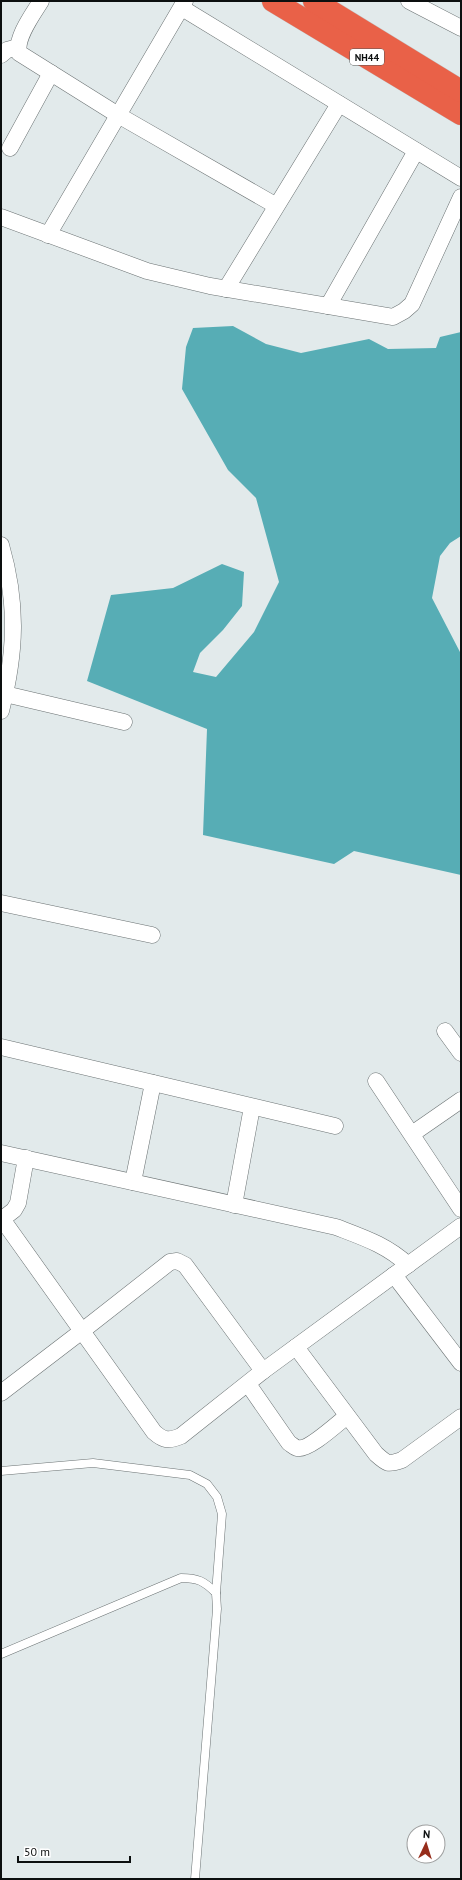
<svg xmlns="http://www.w3.org/2000/svg" width="462" height="1880" font-family="'PT Sans',sans-serif">
	<style>
		.water { fill: #57adb5 }
		.lines { fill: none; stroke-linecap: round; stroke-linejoin: round }
		.lane-casing { stroke: #6b7273; stroke-width: 9 }
		.street-casing { stroke: #6b7273; stroke-width: 17 }
		.highway-casing { stroke: #c5c5c5; stroke-width: 23 }
		.lane { stroke: #fff; stroke-width: 8 }
		.street { stroke: #fff; stroke-width: 16 }
		.highway { stroke: #e96148; stroke-width: 22 }
		.labels { text-anchor: middle; stroke-width: 4; stroke-linejoin: round; paint-order: stroke }
		.shield { fill: #fff; stroke: #555757; stroke-width: 1 }
		.shield-label { font-size: 10px; font-weight: bold; fill: #0c0f0f }
	</style>
	<rect width="100%" height="100%" fill="#e2eaeb"/>
	<path class="water" d="M233,326L266,344L301,353L369,339L388,349L436,348L440,337L461,332V536L450,543L440,556L432,598L461,654V875L354,851L334,864L203,835L207,729L87,681L111,595L173,588L222,564L244,572L242,606L223,630L200,653L193,672L216,677L254,632L279,582L256,498L228,470L182,389L186,347L193,328Z"/>
	<g class="lines">
		<g class="lane-casing">
			<g id="lane">
				<path d="M1,1471L93,1463L190,1475L207,1484L217,1497L222,1514L216,1593"/>
				<path d="M1,1654L181,1578C198,1578 204,1581 216,1593L217,1609L195,1879"/>
			</g>
		</g>
		<g class="street-casing">
			<g id="street">
				<path d="M41,1C33,14 15,38 19,53L118,115L275,205"/>
				<path d="M409,1L461,28"/>
				<path d="M182,8L461,178"/>
				<path d="M1,55L7,50L18,47"/>
				<path d="M10,148L51,73"/>
				<path d="M1,217L147,271L210,286L393,317L404,311L412,304L461,197"/>
				<path d="M48,235L185,1"/>
				<path d="M226,289L339,104"/>
				<path d="M328,306L416,151"/>
				<path d="M1,545C18,604 16,652 1,711"/>
				<path d="M5,694L124,722"/>
				<path d="M1,903L152,935"/>
				<path d="M445,1031L461,1053"/>
				<path d="M1,1047L335,1126"/>
				<path d="M376,1081L461,1209"/>
				<path d="M412,1134L461,1100"/>
				<path d="M1,1153L336,1227C362,1237 387,1245 408,1265"/>
				<path d="M133,1182L153,1083"/>
				<path d="M234,1205L252,1107"/>
				<path d="M2,1219L154,1432C164,1441 169,1441 181,1436L263,1371"/>
				<path d="M1,1220L14,1210L18,1203L26,1158"/>
				<path d="M394,1275L461,1363"/>
				<path d="M296,1347L376,1454C387,1464 388,1465 402,1460L461,1417"/>
				<path d="M248,1384L289,1443C291,1444 294,1447 297,1448C308,1451 338,1423 347,1416"/>
				<path d="M1,1393L82,1331L170,1262L177,1261L185,1265L263,1371L461,1226"/>
			</g>
		</g>
		<g class="highway-casing">
			<g id="highway">
				<path d="M273,1L461,114"/>
				<path d="M314,1L461,91"/>
			</g>
		</g>
		<use href="#lane" class="lane"/>
		<use href="#street" class="street"/>
		<use href="#highway" class="highway"/>
	</g>
	<g class="labels">
		<rect class="shield" x="350" y="49" width="34" height="16" rx="3"/>
		<g class="shield-label">
			<text x="367" y="61">NH44</text>
		</g>
	</g>
	<rect width="462" height="1880" fill="none" stroke="#0c0f0f" stroke-width="4"/>
	<g transform="translate(426 1844) rotate(4)"><circle r="19" fill="#ffffff" stroke="#9e9f9f"/>
	<path d="M0-3L7 15L0 10L-7 15Z" fill="#962d1b"/>
	<text y="-6" font-size="11" font-weight="bold" text-anchor="middle" fill="#0c0f0f">N</text>
	</g>
	<path d="M18 1856v6h112v-6" fill="none" stroke="#0c0f0f" stroke-width="2"/>
	<text x="24" y="1856" font-size="12" fill="#0c0f0f" stroke="#ffffff" stroke-width="3" paint-order="stroke">50 m</text>
</svg>
